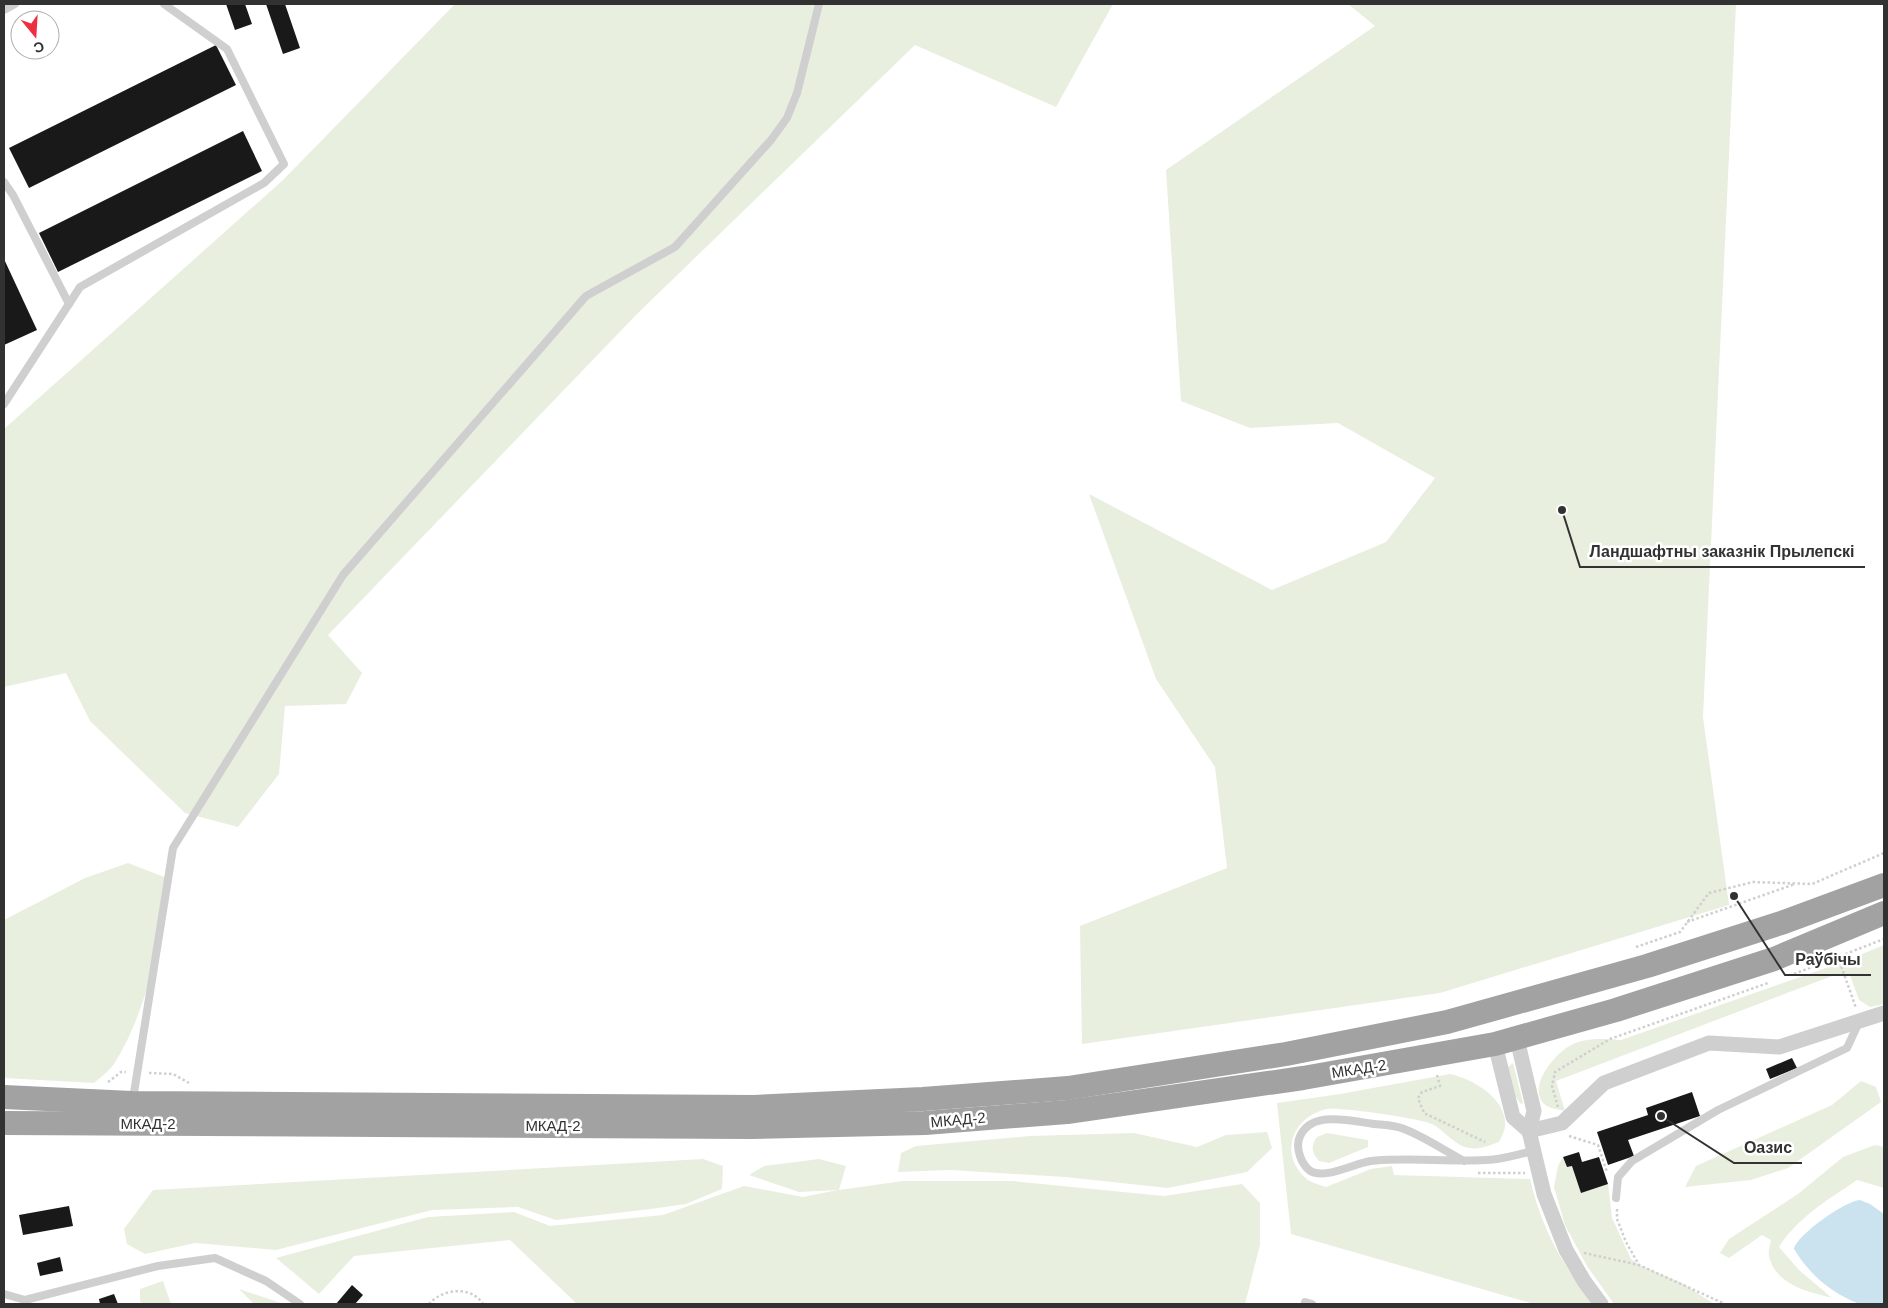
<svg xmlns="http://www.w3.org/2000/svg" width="1888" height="1308" font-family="Helvetica,sans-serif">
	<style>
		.green { fill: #e8efdf }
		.water { fill: #cbe2ef }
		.building { fill: #191919 }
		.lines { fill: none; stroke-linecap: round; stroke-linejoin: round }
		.path { stroke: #cfcfcf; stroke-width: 2.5; stroke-dasharray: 2.5 2.5; stroke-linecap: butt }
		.service { stroke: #cfcfcf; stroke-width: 8 }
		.minor { stroke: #cfcfcf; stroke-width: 15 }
		.trunk { stroke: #a2a2a2; stroke-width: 24 }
		.labels { text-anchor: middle; stroke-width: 5; stroke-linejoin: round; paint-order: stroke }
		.street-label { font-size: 15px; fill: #323232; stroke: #fff }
		.leader { fill: none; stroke: #323232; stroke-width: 2 }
		.callout-dot { fill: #323232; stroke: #fff; stroke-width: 2 }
		.callout-label { font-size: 16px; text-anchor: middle; font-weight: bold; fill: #323232; stroke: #fff; stroke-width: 5; stroke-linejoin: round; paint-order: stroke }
	</style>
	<rect width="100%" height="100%" fill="#fff"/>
	<g class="green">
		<path d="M455,4H1113L1056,107L915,45L638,313L328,635L362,673L346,704L285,706L279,774L238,827L185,813L90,721L66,673L4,687V429L283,180Z"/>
		<path d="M1348,4H1736L1703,717L1729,905L1440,993L1082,1044L1080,926L1227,868L1215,767L1156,679L1089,494L1272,590L1386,542L1435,478L1338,423L1250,428L1181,401L1166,170L1375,26Z"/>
		<path d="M128,863L172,880C159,942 148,1010 114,1064C109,1071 101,1077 94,1083L4,1078V920L85,878Z"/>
		<path d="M1884,945V1004L1870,1007L1859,1000L1850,975L1832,976L1556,1081L1565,1111C1557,1109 1546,1109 1541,1100C1531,1082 1556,1053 1571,1045C1587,1037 1604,1039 1621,1040L1840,963Z"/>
		<path d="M1513,1063L1523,1103L1521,1104C1513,1097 1509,1078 1508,1067Z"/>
		<path d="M1450,1074C1473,1079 1508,1099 1505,1127C1504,1132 1501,1138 1499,1142C1490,1145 1480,1150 1470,1148C1456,1147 1444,1130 1432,1124C1418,1118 1340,1107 1327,1109C1291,1117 1278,1156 1308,1180C1313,1183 1320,1185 1326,1187L1371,1169L1392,1166L1394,1175L1530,1179C1541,1226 1562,1267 1594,1303L1534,1304L1291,1234L1277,1103L1340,1094Z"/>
		<path d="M1861,1081L1876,1087L1881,1102L1788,1168L1751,1180L1685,1187L1696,1166L1832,1105Z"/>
		<path d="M1267,1132L1272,1148L1247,1172L1168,1188L1065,1177L950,1170L898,1172L901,1153L916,1146L1030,1136L1134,1133L1197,1147L1226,1135Z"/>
		<path d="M1327,1133L1368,1140V1147L1329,1163L1319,1161C1312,1153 1310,1146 1317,1137Z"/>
		<path d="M1875,1145L1884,1147V1188L1857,1180C1828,1200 1798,1217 1779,1247L1799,1270L1832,1298C1809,1292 1775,1285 1769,1256C1768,1252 1770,1245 1771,1240L1762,1235L1729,1258L1720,1253L1729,1239L1798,1194L1843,1157Z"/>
		<path d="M1563,1157L1567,1167L1572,1166L1608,1184L1612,1218L1631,1259L1639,1265L1682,1283L1714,1304H1614L1587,1266L1565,1225L1554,1187L1558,1166Z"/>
		<path d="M703,1159L723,1166L722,1189L686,1204L651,1209L556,1220L518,1207L432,1210L276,1250L195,1243L145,1254L127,1244L124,1229L153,1190Z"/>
		<path d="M819,1159L846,1166L839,1190L903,1181H1012L1164,1196L1242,1184L1260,1203V1245L1245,1304H577L510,1240L354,1256L319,1294L276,1258L428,1217L514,1212L550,1226L663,1215L744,1186L803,1197L838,1190L799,1192L749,1175L764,1166Z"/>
		<path d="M163,1281L171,1304H142L140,1301V1289Z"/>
		<path d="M239,1289L284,1304H285H254Z"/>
	</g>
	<path class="water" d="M1860,1200L1870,1204L1884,1214V1304C1877,1304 1867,1306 1860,1304C1832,1294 1809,1274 1794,1249C1797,1235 1845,1201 1860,1200Z"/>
	<g class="building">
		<path d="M226,4H245L252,24L235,30Z"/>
		<path d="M266,4H285L300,48L283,54Z"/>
		<path d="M20,24V38L15,27Z"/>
		<path d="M216,45L236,85L29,188L9,148Z"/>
		<path d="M243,131L262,171L58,272L39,233Z"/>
		<path d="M4,259L37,330L4,345Z"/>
		<path d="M1792,1058L1797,1068L1770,1079L1766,1069Z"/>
		<path d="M1692,1092L1700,1116L1628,1140L1634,1156L1608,1165L1597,1132L1648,1115L1646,1108Z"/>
		<path d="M1579,1152L1582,1162L1599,1157L1608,1184L1581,1193L1572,1166L1567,1167L1563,1157Z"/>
		<path d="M69,1206L73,1226L23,1235L19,1215Z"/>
		<path d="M60,1257L63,1271L40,1276L37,1263Z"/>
		<path d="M352,1285L363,1295L355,1304H336Z"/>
		<path d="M114,1294L118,1304H100L99,1299Z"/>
	</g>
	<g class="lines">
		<g class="path">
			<path d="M1687,922L1795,884"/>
			<path d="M1636,947L1680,932L1709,893L1753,882L1812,884L1884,853"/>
			<path d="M1838,957L1856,1008"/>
			<path d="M1794,974L1884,939"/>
			<path d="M149,1073L173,1074L189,1083"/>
			<path d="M1437,1075L1440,1086L1422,1092L1418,1098L1424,1113L1485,1142"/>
			<path d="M108,1082L121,1072H126"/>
			<path d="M1558,1107L1552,1086L1555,1072L1610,1039L1768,983"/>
			<path d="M1569,1136L1598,1145L1607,1172"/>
			<path d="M1478,1173H1525"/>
			<path d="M1617,1209V1219L1626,1242L1639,1265L1725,1304"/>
			<path d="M1584,1253L1639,1265"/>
			<path d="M429,1304C442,1289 471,1285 483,1304"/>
		</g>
		<g class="service">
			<path d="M4,10L15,4"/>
			<path d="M4,182L13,195L69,304"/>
			<path d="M4,404L80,287L264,183L284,164L227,49L164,4"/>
			<path d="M133,1099L173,848L343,575L586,296L675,247L771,140L787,118L797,93L819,4"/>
			<path d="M1464,1161C1445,1151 1425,1137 1404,1129C1395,1125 1383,1125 1374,1124C1351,1121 1309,1109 1299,1139C1296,1149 1301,1163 1309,1170C1323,1181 1355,1163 1371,1161C1409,1157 1447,1162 1485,1160C1501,1160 1518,1154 1534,1151"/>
			<path d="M1616,1198L1618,1177L1632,1161L1718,1110L1847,1048L1859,1022"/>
			<path d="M4,1294L25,1300L158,1266L215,1258L266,1281L300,1304"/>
			<path d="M1305,1302L1312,1304"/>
		</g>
		<g class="minor">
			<path d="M1517,1039L1534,1111L1529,1131L1544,1194L1566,1250L1584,1281L1601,1304"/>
			<path d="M1495,1044L1513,1117L1529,1131"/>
			<path d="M1529,1131L1562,1123L1604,1083L1709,1043L1779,1047L1884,1013"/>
		</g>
		<g class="trunk">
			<path d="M4,1097L132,1103L754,1107L923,1099L1068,1088L1286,1054L1447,1022L1647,966L1784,922L1884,885"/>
			<path d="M4,1123L752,1127L925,1123L1067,1112L1303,1078L1495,1044L1616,1010L1774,959L1884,913"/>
		</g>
	</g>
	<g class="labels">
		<g class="street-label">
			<text transform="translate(1359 1069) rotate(-9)" y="5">МКАД-2</text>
			<text transform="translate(958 1120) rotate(-5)" y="5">МКАД-2</text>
			<text x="148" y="1129">МКАД-2</text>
			<text x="553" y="1131">МКАД-2</text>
		</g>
	</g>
	<path class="leader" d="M1562 510L1580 567H1865M1734 896L1785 975H1871M1661 1116L1734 1163H1802"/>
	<g class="callout-dot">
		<circle cx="1562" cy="510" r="5"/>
		<circle cx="1734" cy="896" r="5"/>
		<circle cx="1661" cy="1116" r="5"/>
	</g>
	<g class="callout-label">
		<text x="1722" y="557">Ландшафтны заказнік Прылепскі</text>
		<text x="1828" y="965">Раўбічы</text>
		<text x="1768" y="1153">Оазис</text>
	</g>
	<rect width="1888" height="1308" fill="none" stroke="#323232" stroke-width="10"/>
	<g transform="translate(35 35) rotate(162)"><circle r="24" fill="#ffffff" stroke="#adadad"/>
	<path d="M0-4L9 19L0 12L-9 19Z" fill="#ee2f41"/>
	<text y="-8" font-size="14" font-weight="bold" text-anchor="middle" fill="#323232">С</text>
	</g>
</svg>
